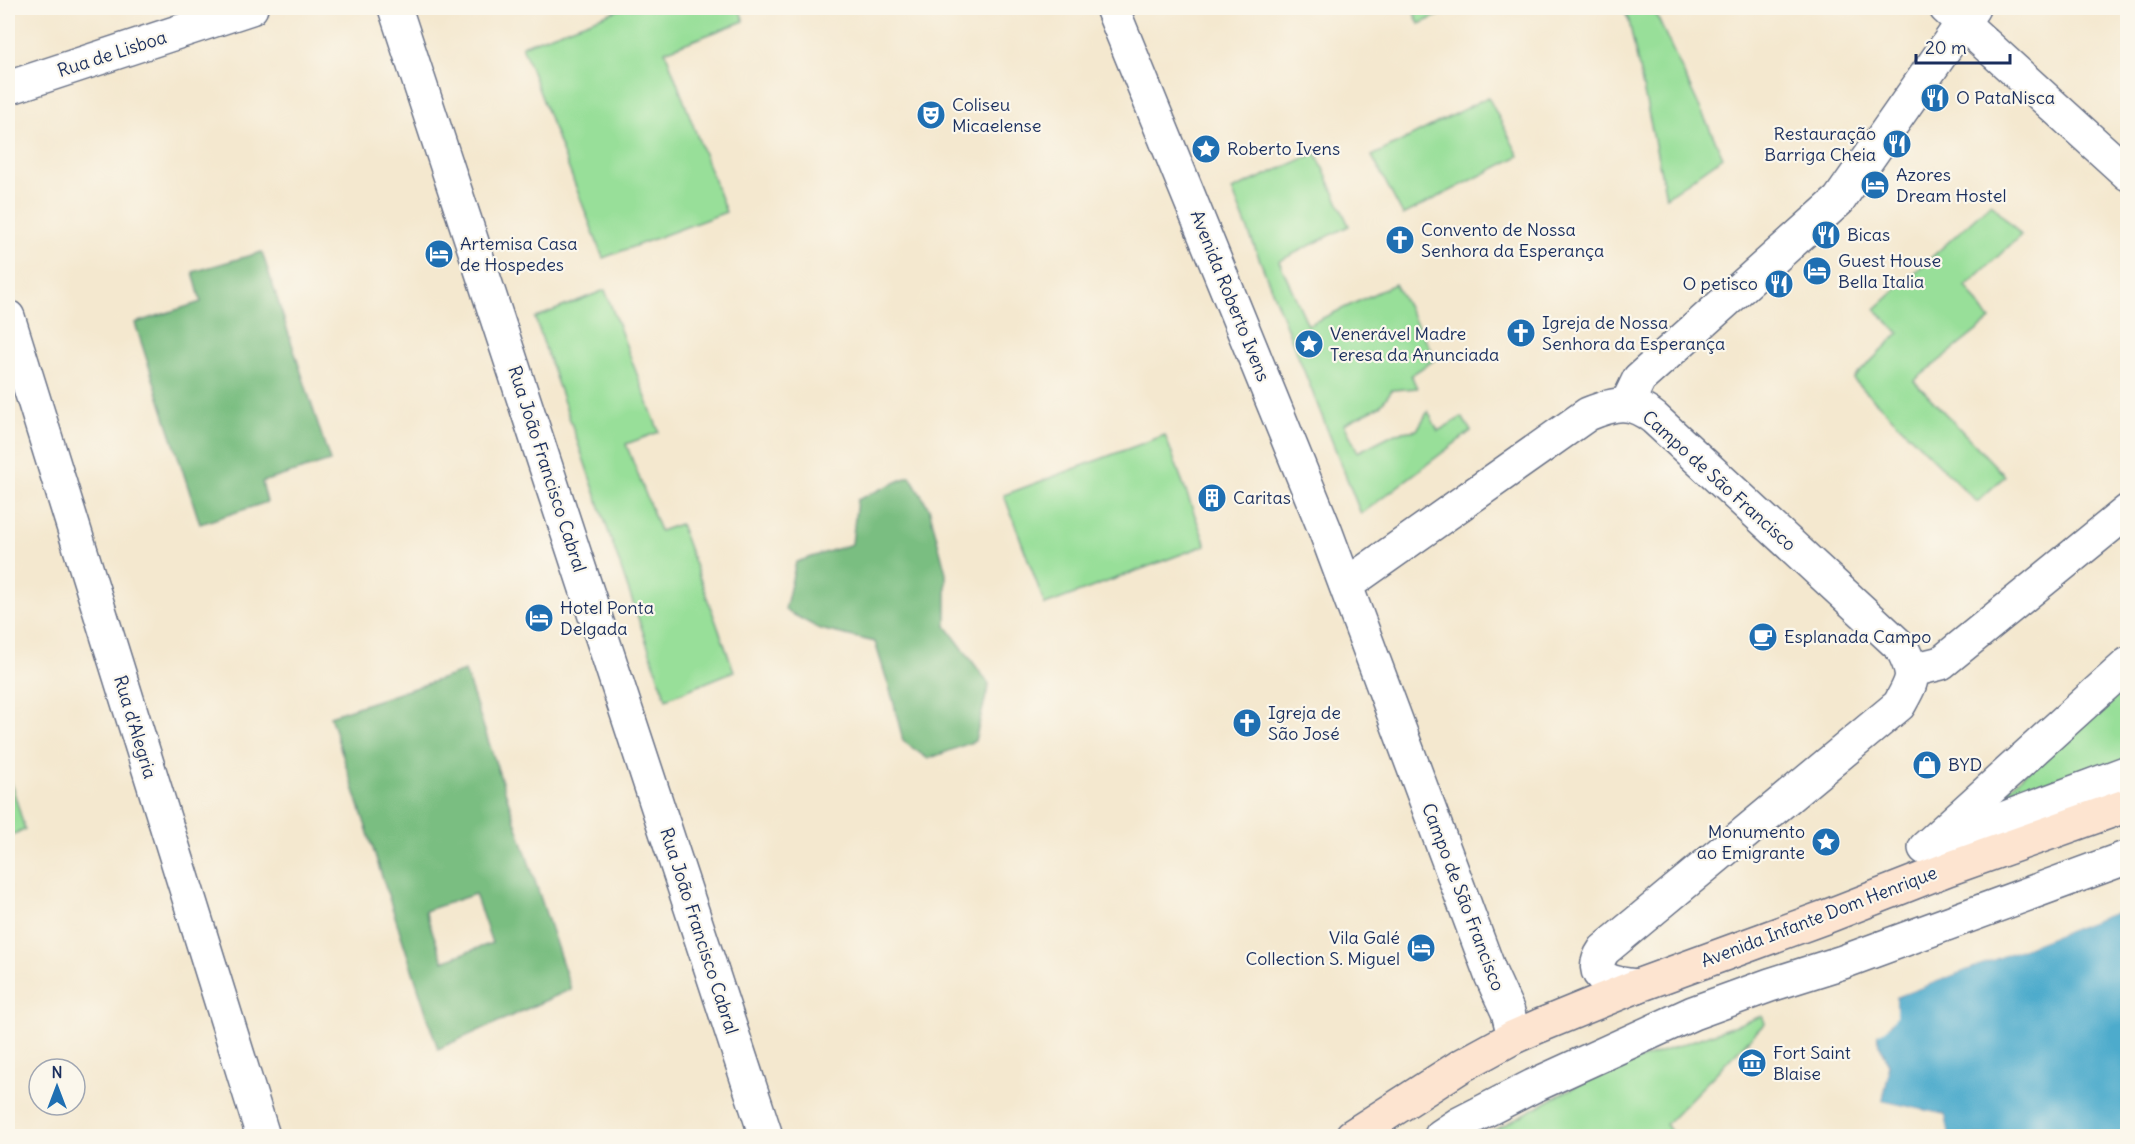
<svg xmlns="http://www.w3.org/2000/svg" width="2135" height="1144" font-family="Delius,sans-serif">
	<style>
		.green { fill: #98df99; stroke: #5a877c; stroke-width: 1.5 }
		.forest { fill: #7abe81; stroke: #4a7670; stroke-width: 1.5; fill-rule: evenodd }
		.water { fill: #4dabcc; stroke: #346d95; stroke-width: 1.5 }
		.pier { fill: #f4e8cf }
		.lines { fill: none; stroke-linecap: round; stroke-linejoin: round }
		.street-casing { stroke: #677086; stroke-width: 36 }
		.secondary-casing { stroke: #677086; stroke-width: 36 }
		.street { stroke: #fff; stroke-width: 33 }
		.secondary { stroke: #fde4d0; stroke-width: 33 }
		.labels { text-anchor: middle; stroke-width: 4.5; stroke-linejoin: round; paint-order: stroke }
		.street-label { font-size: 18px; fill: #1b2f5e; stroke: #fbf7ec }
		.poi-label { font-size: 18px; fill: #1b2f5e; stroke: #fbf7ec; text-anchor: start }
	</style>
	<rect width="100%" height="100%" fill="#fbf7ec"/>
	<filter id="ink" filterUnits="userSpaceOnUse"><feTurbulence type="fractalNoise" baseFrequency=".0167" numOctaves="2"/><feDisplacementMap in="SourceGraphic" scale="12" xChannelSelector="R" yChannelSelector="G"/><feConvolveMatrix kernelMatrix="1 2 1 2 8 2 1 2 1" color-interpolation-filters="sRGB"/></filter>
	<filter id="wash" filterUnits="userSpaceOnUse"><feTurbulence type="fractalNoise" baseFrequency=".008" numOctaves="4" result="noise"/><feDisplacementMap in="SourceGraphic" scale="24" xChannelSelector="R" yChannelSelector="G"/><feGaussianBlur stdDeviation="1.35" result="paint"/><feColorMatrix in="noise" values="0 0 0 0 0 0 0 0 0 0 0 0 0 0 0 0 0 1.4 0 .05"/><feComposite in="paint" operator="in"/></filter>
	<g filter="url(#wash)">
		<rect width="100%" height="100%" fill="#f4e8cf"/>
		<g class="green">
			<path d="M624,8H739L744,21L665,51L726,212L603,258L522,46Z"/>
			<path d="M1412,8H1455L1419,24Z"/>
			<path d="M1623,8H1653L1723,157L1666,197L1629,21Z"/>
			<path d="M1488,97L1519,156L1403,215L1372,156Z"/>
			<path d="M1316,153L1349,226L1279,261L1308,325L1395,284L1436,359L1411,375L1417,388L1392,390L1380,406L1344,424L1358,452L1395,433L1417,430L1428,411L1438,431L1462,417L1471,431L1361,514L1232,190Z"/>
			<path d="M1991,203L2021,235L1966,286L1990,320L1914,381L2005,476L1977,502L1853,379L1899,333L1875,309Z"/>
			<path d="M605,290L659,432L626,444L660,531L680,524L734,671L666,699L535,318Z"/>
			<path d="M1165,435L1206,545L1045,605L1004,495Z"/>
			<path d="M2127,678V764L1988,808Z"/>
			<path d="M8,772L25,830L8,836Z"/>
			<path d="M1762,1016L1765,1023L1666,1124L1674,1136H1484L1596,1075Z"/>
		</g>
		<g class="forest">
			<path d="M262,252L330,461L262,482L267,502L200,524L135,323L201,302L193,272Z"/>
			<path d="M910,476L929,508L946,573V626L989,684L975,741L928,759L903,741L893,700L875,642L820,629L785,610L796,562L852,544L857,500Z"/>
			<path d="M465,671L571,989L438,1049L330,716ZM475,894L492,943L443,961L425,911Z"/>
		</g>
		<path class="water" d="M2127,908V1135L1949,1136L1945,1115L1882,1101C1885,1088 1890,1074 1887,1061C1884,1051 1877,1045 1877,1033C1895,1027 1896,1013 1896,997Z"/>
		<path class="pier" d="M2128,905L2127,908L1896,997V1016L1886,1030L1877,1034V1041L1886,1060L1888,1074L1882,1101L1945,1115L1949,1136H1945L1942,1117L1880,1103L1885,1074L1884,1061L1874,1042V1033L1884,1028L1893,1015L1894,994Z"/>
	</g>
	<g filter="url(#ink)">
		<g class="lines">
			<g class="street-casing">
				<g id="street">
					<path d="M395,8L766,1136"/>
					<path d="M1112,8L1325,530L1491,975L1508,1012L1514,1037"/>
					<path d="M1946,8L2128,174"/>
					<path d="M8,88L251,8"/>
					<path d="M8,317L263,1136"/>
					<path d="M1627,404L1639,379L1839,200L1973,8"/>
					<path d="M1346,585L1588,414C1615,403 1630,399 1654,418L1902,648C1916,676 1914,678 1899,705L1604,950C1584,979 1614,984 1637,986"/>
					<path d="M1913,670L1941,663L2128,511"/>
					<path d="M1941,842L2128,772"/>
					<path d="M1925,848L2128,664"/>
					<path d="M1441,1136L1459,1124L1533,1086L1693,1013L1770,985L1843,962L2128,857"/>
				</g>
			</g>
			<g class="secondary-casing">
				<path id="secondary" d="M1352,1136L1461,1066L1514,1037L1539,1026L1637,986L1828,916L1948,869L2128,805"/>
			</g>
			<use href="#street" class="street"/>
			<use href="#secondary" class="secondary"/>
		</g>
	</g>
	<defs>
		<g id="restaurant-disc" transform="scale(1.5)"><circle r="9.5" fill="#1f6fb2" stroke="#fbf7ec"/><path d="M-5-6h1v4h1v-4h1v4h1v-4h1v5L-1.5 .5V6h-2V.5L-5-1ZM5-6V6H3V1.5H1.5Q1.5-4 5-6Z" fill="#fff"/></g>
		<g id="theatre-disc" transform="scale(1.5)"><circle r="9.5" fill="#1f6fb2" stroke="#fbf7ec"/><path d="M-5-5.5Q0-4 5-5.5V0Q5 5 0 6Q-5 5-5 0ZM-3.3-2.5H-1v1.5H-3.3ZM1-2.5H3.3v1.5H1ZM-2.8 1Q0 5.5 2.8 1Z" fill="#fff"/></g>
		<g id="sight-disc" transform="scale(1.5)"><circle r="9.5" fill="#1f6fb2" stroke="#fbf7ec"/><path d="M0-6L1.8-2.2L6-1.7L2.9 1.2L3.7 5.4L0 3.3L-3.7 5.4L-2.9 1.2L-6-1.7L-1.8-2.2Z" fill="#fff"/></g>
		<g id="hotel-disc" transform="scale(1.5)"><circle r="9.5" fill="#1f6fb2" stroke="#fbf7ec"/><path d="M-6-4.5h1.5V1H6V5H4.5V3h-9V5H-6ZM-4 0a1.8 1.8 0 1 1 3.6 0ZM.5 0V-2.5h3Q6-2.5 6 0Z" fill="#fff"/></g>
		<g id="church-disc" transform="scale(1.5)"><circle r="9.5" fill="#1f6fb2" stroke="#fbf7ec"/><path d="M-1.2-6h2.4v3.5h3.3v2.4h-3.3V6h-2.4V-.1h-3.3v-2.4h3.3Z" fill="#fff"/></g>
		<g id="building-disc" transform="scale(1.5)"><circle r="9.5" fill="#1f6fb2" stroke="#fbf7ec"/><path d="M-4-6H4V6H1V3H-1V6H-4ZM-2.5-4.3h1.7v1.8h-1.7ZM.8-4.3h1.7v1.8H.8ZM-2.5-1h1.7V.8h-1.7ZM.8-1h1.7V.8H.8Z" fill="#fff"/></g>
		<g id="cafe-disc" transform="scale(1.5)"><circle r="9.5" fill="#1f6fb2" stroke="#fbf7ec"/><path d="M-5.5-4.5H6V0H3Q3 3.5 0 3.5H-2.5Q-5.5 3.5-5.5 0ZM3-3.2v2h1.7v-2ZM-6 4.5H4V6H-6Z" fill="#fff"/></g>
		<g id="shop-disc" transform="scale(1.5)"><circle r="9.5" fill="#1f6fb2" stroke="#fbf7ec"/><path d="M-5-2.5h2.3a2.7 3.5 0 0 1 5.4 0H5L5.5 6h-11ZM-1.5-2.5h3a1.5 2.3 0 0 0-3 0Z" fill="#fff"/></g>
		<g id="museum-disc" transform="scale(1.5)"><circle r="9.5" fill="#1f6fb2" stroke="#fbf7ec"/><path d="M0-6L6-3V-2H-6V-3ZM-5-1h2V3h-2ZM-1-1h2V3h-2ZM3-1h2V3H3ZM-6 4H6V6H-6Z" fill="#fff"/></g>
	</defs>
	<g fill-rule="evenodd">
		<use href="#restaurant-disc" x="1935" y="98"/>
		<use href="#theatre-disc" x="931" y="115"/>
		<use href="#restaurant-disc" x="1897" y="144"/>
		<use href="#sight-disc" x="1206" y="149"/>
		<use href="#hotel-disc" x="1875" y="185"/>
		<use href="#restaurant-disc" x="1826" y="235"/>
		<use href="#church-disc" x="1400" y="240"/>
		<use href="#hotel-disc" x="439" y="254"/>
		<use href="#hotel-disc" x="1817" y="271"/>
		<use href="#restaurant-disc" x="1779" y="284"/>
		<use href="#church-disc" x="1521" y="333"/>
		<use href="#sight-disc" x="1309" y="344"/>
		<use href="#building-disc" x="1212" y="498"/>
		<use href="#hotel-disc" x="539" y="618"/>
		<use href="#cafe-disc" x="1763" y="637"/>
		<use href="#church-disc" x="1247" y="723"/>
		<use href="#shop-disc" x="1927" y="765"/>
		<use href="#sight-disc" x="1826" y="842"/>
		<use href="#hotel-disc" x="1421" y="948"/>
		<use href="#museum-disc" x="1752" y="1063"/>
	</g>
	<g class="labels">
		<g class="street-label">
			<text transform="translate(112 54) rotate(-18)" y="6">Rua de Lisboa</text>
			<text transform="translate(1230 296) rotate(68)" y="6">Avenida Roberto Ivens</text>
			<text transform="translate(547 469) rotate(72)" y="6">Rua João Francisco Cabral</text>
			<text transform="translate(1719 481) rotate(42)" y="6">Campo de São Francisco</text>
			<text transform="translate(135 727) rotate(73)" y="6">Rua d'Alegria</text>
			<text transform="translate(1463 897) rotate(69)" y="6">Campo de São Francisco</text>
			<text transform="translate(1819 917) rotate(-21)" y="6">Avenida Infante Dom Henrique</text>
			<text transform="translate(699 931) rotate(72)" y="6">Rua João Francisco Cabral</text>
		</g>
		<g class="poi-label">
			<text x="1956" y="104">O PataNisca</text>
			<text x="952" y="111">Coliseu<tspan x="952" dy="21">Micaelense</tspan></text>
			<text x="1876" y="140" text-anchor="end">Restauração<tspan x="1876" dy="21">Barriga Cheia</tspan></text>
			<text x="1227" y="155">Roberto Ivens</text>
			<text x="1896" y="181">Azores<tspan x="1896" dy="21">Dream Hostel</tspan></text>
			<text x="1421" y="236">Convento de Nossa<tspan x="1421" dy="21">Senhora da Esperança</tspan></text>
			<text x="1847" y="241">Bicas</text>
			<text x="460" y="250">Artemisa Casa<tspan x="460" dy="21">de Hospedes</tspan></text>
			<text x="1838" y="267">Guest House<tspan x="1838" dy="21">Bella Italia</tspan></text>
			<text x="1758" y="290" text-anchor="end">O petisco</text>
			<text x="1542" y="329">Igreja de Nossa<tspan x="1542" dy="21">Senhora da Esperança</tspan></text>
			<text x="1330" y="340">Venerável Madre<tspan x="1330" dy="21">Teresa da Anunciada</tspan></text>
			<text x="1233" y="504">Caritas</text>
			<text x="560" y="614">Hotel Ponta<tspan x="560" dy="21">Delgada</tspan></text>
			<text x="1784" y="643">Esplanada Campo</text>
			<text x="1268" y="719">Igreja de<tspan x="1268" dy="21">São José</tspan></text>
			<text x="1948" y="771">BYD</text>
			<text x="1805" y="838" text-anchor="end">Monumento<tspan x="1805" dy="21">ao Emigrante</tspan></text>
			<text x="1400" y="944" text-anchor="end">Vila Galé<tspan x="1400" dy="21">Collection S. Miguel</tspan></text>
			<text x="1773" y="1059">Fort Saint<tspan x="1773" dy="21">Blaise</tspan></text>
		</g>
	</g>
	<rect width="2135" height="1144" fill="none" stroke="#fbf7ec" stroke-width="30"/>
	<g transform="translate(57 1087)"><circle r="28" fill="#fbf7ec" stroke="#a1a7b3" stroke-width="1.5"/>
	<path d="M0-4.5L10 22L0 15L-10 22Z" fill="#1f6fb2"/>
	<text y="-9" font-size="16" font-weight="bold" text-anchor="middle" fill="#1b2f5e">N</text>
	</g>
	<path d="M1916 54v9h94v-9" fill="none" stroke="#1b2f5e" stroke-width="3"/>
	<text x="1925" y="54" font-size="18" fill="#1b2f5e" stroke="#fbf7ec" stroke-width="4.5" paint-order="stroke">20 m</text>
</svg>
